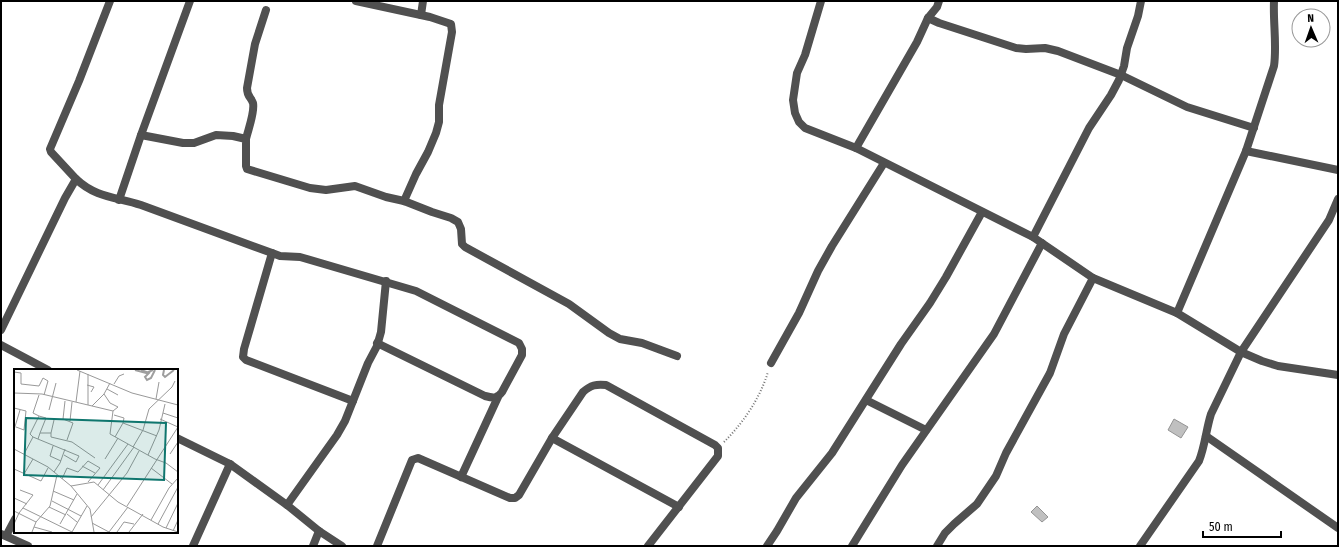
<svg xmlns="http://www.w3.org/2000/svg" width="1339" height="547" font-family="'Fira Sans Condensed',sans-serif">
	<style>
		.building { fill: #c0c0c0; stroke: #949494 }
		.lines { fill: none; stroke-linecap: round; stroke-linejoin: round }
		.path { stroke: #727272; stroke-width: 2; stroke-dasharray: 1 2; stroke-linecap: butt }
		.minor { stroke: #505050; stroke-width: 8 }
		.inset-river { fill: none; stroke: #9e9e9e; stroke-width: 2 }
		.inset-road { fill: none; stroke: #999; stroke-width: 1 }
		.view { fill: #0f766e; fill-opacity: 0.15; stroke: #0f766e; stroke-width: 2 }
		.inset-edge { fill: none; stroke: #000; stroke-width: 2 }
	</style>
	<rect width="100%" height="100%" fill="#fff"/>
	<g class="building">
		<path d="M1174,419L1188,427L1181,438L1168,430Z"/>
		<path d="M1037,506L1048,517L1042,522L1031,512Z"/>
	</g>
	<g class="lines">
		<path class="path" d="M724,442C744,422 760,398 768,372"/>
		<g class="minor">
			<path d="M356,1L430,17L451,24L452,32L439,105V122L436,133L428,152L416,174L404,201"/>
			<path d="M821,1L805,55L797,73L793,100L795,113L799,122L805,128L856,148L1033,237L1093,278L1177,313L1241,352L1262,361L1278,366L1338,375"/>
			<path d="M421,15L423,1"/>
			<path d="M928,18L937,7L939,1"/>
			<path d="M141,135L190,1"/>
			<path d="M246,139C248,130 255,112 253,103C251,97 247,97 247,88L255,44L266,10"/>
			<path d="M856,148L917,42L928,18L939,23L1016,48L1026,49L1045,48L1058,51L1121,75L1187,107L1254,128"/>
			<path d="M1246,151L1338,170"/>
			<path d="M76,179L51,152L50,149L79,81L110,1"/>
			<path d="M119,200L141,135L183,143H194L216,135L233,136L246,139V166L247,169L310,188L326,190L355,186L386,197L404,201L432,212L451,218L458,222L461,229L462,244L465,247L569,304L609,333L620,339L642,343L677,356"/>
			<path d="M1033,237L1089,128L1111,95L1119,80L1124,66L1127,48L1138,16L1141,1"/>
			<path d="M272,253L244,349L243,357L246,360L353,401"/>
			<path d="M1177,313L1246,151L1274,66C1277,45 1273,23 1274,1"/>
			<path d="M1,330L65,198L76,179C96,198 117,197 141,205L272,253L280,256L300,257L416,291L519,343L522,349V355L502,392C497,399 493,398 485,396L377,343"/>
			<path d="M1,345L48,370"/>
			<path d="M771,363L799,313L818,271L832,246L884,163"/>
			<path d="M866,400L926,430"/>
			<path d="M1206,436L1338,528"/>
			<path d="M177,438L230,464L287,505L319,531L342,546"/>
			<path d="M552,438L679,507"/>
			<path d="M461,477L498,397"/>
			<path d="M287,505L337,435L345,421L368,363L377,346L381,332L386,281"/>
			<path d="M1,534L28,546"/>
			<path d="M6,536L15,519"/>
			<path d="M193,546L230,464"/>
			<path d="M313,546L319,531"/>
			<path d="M377,546L412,460L418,458L510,498H515L519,495L552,438L583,392C591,385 596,384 606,385L715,445L718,448V456L648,546"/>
			<path d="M767,546L777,531L796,498L832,453L901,344L930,303L946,277L982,212"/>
			<path d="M852,546L902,465L994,334L1042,243"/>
			<path d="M937,546L945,533L954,524L977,504L996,476L1006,453L1050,373L1064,334L1093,278"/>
			<path d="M1140,546L1199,461C1205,446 1206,430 1211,414L1241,352L1329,220L1338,199"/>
		</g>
	</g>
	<g transform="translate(14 369)">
		<rect width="164" height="164" fill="#fff"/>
		<path class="inset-river" d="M121,1L132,4L139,1M127,1L135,4L131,8L133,11L137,9L141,1M150,1L149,6L151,8L160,1"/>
		<path class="inset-road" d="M63,1L118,24L164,36M0,3L7,4V15L25,17L29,9L34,12L30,26M100,15L105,7L110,5M73,16L80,18L77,23M93,20L104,26M0,24L28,25L99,42L96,65L141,90L152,94L164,103M90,25L96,34L104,38L99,42M142,30L145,13M51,32L49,50L59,54L53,71M62,33L66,2M74,36V5M78,37L90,25L96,14M0,39L12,42L10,61L2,58M35,41L42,14M149,44L164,49M100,46L110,49L109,54M25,47L32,49L26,64M146,50L164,58M56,52L58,33M0,61L6,41M37,64L40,51M19,68L16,65L25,47L19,44L25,26M101,68L109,54L143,67M24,70L26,64H37V68L58,73L81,89M39,77L36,87L47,92M119,78L129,61L135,40L158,18L161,12M0,80L34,98L57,117L80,113L104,133L149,158L164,163M10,85L19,68L65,87L62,93L50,86M156,85L164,73M134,86L145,61L151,35M91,90L104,69M68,97L81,104M137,99L158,115M0,100L27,112L34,99M40,103L46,94L51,80M10,105L19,90M48,110L53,99L64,103L74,92L86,99L74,113M84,116L114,75M57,117L76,140L80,163M89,121L120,78M39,122L60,131M0,129L13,135M38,132L67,147M113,137L164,58M35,138L52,146M9,139L58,163M0,142L22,153M53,145L63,153M77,148L113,104L125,82M137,151L155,119L164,109M78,154L95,163L114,138M0,155L5,144L19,126L6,121M46,155L63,125M144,155L164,118M20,158L38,163M152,159L164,134M159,162L164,151M18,163L22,153L36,137L43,106M58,163L73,137M103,163L110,153L120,155M115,163L129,145"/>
		<path class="view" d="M12,49L152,54L150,111L10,106Z"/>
		<rect width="164" height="164" class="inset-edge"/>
	</g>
	<rect width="1339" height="547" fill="none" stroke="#000000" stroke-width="4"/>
	<g transform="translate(1311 28) rotate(358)"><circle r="19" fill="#ffffff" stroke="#999999"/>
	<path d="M0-3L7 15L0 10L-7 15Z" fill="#000000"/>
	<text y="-6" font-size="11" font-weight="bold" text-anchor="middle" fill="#000000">N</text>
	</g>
	<path d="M1203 531v6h78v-6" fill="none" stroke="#000000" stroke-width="2"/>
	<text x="1209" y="531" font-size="12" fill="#000000" stroke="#ffffff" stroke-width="3" paint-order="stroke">50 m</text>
</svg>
